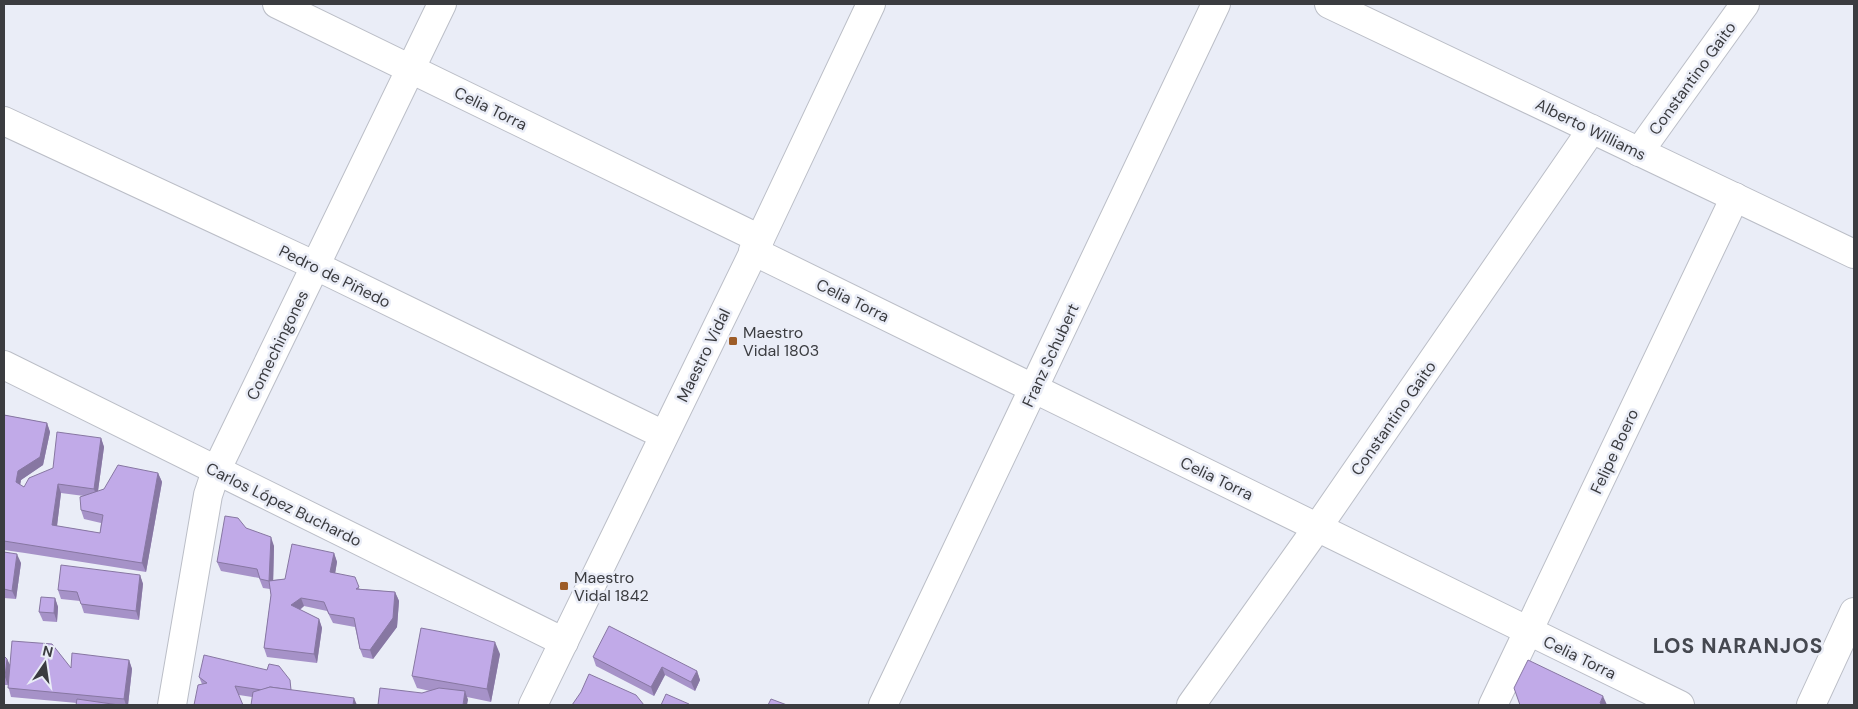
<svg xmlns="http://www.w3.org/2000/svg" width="1858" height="709" font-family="'DM Sans',sans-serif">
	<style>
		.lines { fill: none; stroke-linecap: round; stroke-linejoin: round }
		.street-casing { stroke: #bbbec7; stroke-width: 30 }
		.secondary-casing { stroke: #bbbec7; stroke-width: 30 }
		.street { stroke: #fff; stroke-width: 28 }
		.secondary { stroke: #fff; stroke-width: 28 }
		.wall { fill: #a692c8; fill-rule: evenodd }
		.shaded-wall { fill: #8777a2 }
		.building { fill: #c1aae8; stroke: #8777a2 }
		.poi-dot { fill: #9d5c27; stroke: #eaedf7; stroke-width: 2 }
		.labels { text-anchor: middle; stroke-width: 5; stroke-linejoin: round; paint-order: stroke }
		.street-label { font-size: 16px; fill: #3b3c40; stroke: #eaedf7 }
		.poi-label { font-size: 16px; fill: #3b3c40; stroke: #eaedf7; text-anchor: start }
		.district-label { font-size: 21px; font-weight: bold; letter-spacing: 1px; fill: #454850; stroke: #eaedf7 }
	</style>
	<rect width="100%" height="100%" fill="#eaedf7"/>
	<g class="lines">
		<g class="street-casing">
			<g id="street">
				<path d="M277,4L760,239"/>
				<path d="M1329,4L1854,254"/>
				<path d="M4,121L316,266L664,435"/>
				<path d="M1639,152L1745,4"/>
				<path d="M753,251L1680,705"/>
				<path d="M4,365L564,642"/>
				<path d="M172,705L208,495L216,471L442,4"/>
				<path d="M883,705L1216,4"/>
				<path d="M1191,705L1317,528L1592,129"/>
				<path d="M1493,705L1735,197"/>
				<path d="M1811,705L1854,612"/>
			</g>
		</g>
		<g class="secondary-casing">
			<path id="secondary" d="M533,705L760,239L871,4"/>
		</g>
		<use href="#street" class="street"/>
		<use href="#secondary" class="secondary"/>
	</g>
	<g class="wall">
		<path d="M4,415L47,423L50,432L43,465L21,480L20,485L24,487L101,438L104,447L98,491L158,473L162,482L146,572L25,553L4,550ZM61,493L84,496L81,510L84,519L101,523L100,533L57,526Z"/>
		<path d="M246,528L274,546L273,580L285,579L334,553L337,562L335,573L360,589L395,592L399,601L397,627L373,659L363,657L360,649L355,627L333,623L327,611L304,606L300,610L319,619L322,628L317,663L267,657L264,648L271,595L270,589L263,588L259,578L221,571L217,562Z"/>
		<path d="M4,552L21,563L16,599L4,598Z"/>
		<path d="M140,575L143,584L139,620L84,613L80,601L61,599L58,590Z"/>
		<path d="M55,598L58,607L57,622L43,621L39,612Z"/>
		<path d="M500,654L491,702L467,697L468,700L422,693L430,691L417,688L412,676Z"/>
		<path d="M4,656L7,659L10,666L71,668L129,660L132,669L128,705H76L77,703L11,697L8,685H4Z"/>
		<path d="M593,657L697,671L700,680L695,691L665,675L654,696L596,666Z"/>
		<path d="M199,677L290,680L252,697L239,695L202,684Z"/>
	</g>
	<g class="shaded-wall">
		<path d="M47,423L50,432L43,465L21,480L19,491L16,482L18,471Z"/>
		<path d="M101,438L104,447L97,498L94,489Z"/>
		<path d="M158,473L162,482L146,572L142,563Z"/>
		<path d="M58,484L61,493L56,534L52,525Z"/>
		<path d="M271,537L274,546L273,589L269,581Z"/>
		<path d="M334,553L337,562L334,580L330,572Z"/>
		<path d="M17,554L21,563L16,599L12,591Z"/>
		<path d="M140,575L143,584L139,620L136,611Z"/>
		<path d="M395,592L399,601L397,627L373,659L370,650Z"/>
		<path d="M55,598L58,607L57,622L54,613Z"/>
		<path d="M301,598L304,606L294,614L291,605Z"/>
		<path d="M319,619L322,628L317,663L314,654Z"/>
		<path d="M495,642L500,654L491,702L487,689Z"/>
		<path d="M7,659L11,667L8,685L5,677Z"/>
		<path d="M129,660L132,669L128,705H126L124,699Z"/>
		<path d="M662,667L665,675L654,696L651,687Z"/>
		<path d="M697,671L700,680L695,691L691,682Z"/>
		<path d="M465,691L468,700L467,705H463Z"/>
		<path d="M1603,696L1607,705H1600V703Z"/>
		<path d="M354,698L357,705H353Z"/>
	</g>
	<g class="building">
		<path d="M4,415L47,423L40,457L18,471L16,482L24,487L29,478L53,468L57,432L101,438L94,489L58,484L52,525L100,533L103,515L81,510L80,497L104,489L118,465L158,473L142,563L4,541Z"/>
		<path d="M225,516L238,518L246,528L271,537L269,581L260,579L257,569L217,562Z"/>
		<path d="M292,544L334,553L330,572L355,577L359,587L356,589L395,592L393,618L370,650L360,649L354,618L329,614L324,602L301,598L291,605L319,619L314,654L264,648L271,595L269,581L285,579Z"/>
		<path d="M4,552L17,554L12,591L4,589Z"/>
		<path d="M61,565L140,575L136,611L81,604L77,592L58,590Z"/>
		<path d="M41,597L55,598L54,613L39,612Z"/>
		<path d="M609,626L697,671L691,682L662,667L651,687L593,657Z"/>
		<path d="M421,628L495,642L487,689L412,676Z"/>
		<path d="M12,641L52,644L71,668L72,653L129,660L124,699L8,688Z"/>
		<path d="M204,655L267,670L269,664L279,666L290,680L291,690L270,687L262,690L235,686L243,705H194L198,685L207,683L199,677Z"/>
		<path d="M4,656L7,659L5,677L4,676Z"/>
		<path d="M1528,660L1603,696L1600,703L1603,705H1520L1514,688Z"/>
		<path d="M589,674L636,695L644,705H572L581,692Z"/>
		<path d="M270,687L354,698L353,705H251L253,692Z"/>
		<path d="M380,688L422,693L439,688L465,691L463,705H378Z"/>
		<path d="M666,694L689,704V705H661Z"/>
		<path d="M77,699L119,705H76Z"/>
		<path d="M771,699L787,705H768Z"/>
	</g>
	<g class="poi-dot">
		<rect x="728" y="336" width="10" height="10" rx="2.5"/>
		<rect x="559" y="581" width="10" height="10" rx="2.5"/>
	</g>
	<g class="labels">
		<g class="street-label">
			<text transform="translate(1692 78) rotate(-54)" y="6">Constantino Gaito</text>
			<text transform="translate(491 108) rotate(26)" y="6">Celia Torra</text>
			<text transform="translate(1591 129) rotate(26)" y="6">Alberto Williams</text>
			<text transform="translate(335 276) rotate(26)" y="6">Pedro de Piñedo</text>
			<text transform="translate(853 300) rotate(26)" y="6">Celia Torra</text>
			<text transform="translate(277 345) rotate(-64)" y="6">Comechingones</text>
			<text transform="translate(703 355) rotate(-64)" y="6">Maestro Vidal</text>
			<text transform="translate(1050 355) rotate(-65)" y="6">Franz Schubert</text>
			<text transform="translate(1393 418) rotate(-55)" y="6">Constantino Gaito</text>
			<text transform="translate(1614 451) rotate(-65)" y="6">Felipe Boero</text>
			<text transform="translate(1217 478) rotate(26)" y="6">Celia Torra</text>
			<text transform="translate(284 504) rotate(26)" y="6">Carlos López Buchardo</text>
			<text transform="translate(1580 657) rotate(26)" y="6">Celia Torra</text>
		</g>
		<g class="poi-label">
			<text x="743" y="338">Maestro<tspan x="743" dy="18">Vidal 1803</tspan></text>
			<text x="574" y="583">Maestro<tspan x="574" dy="18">Vidal 1842</tspan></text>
		</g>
		<g class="district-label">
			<text x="1738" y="653">LOS NARANJOS</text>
		</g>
	</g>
	<rect width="1858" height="709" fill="none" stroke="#3b3c40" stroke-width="10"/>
	<g transform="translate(45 664) rotate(13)" stroke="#eaedf7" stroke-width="4" paint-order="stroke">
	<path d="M0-4L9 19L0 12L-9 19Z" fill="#3b3c40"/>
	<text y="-8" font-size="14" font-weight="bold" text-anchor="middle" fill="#3b3c40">N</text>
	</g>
</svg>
